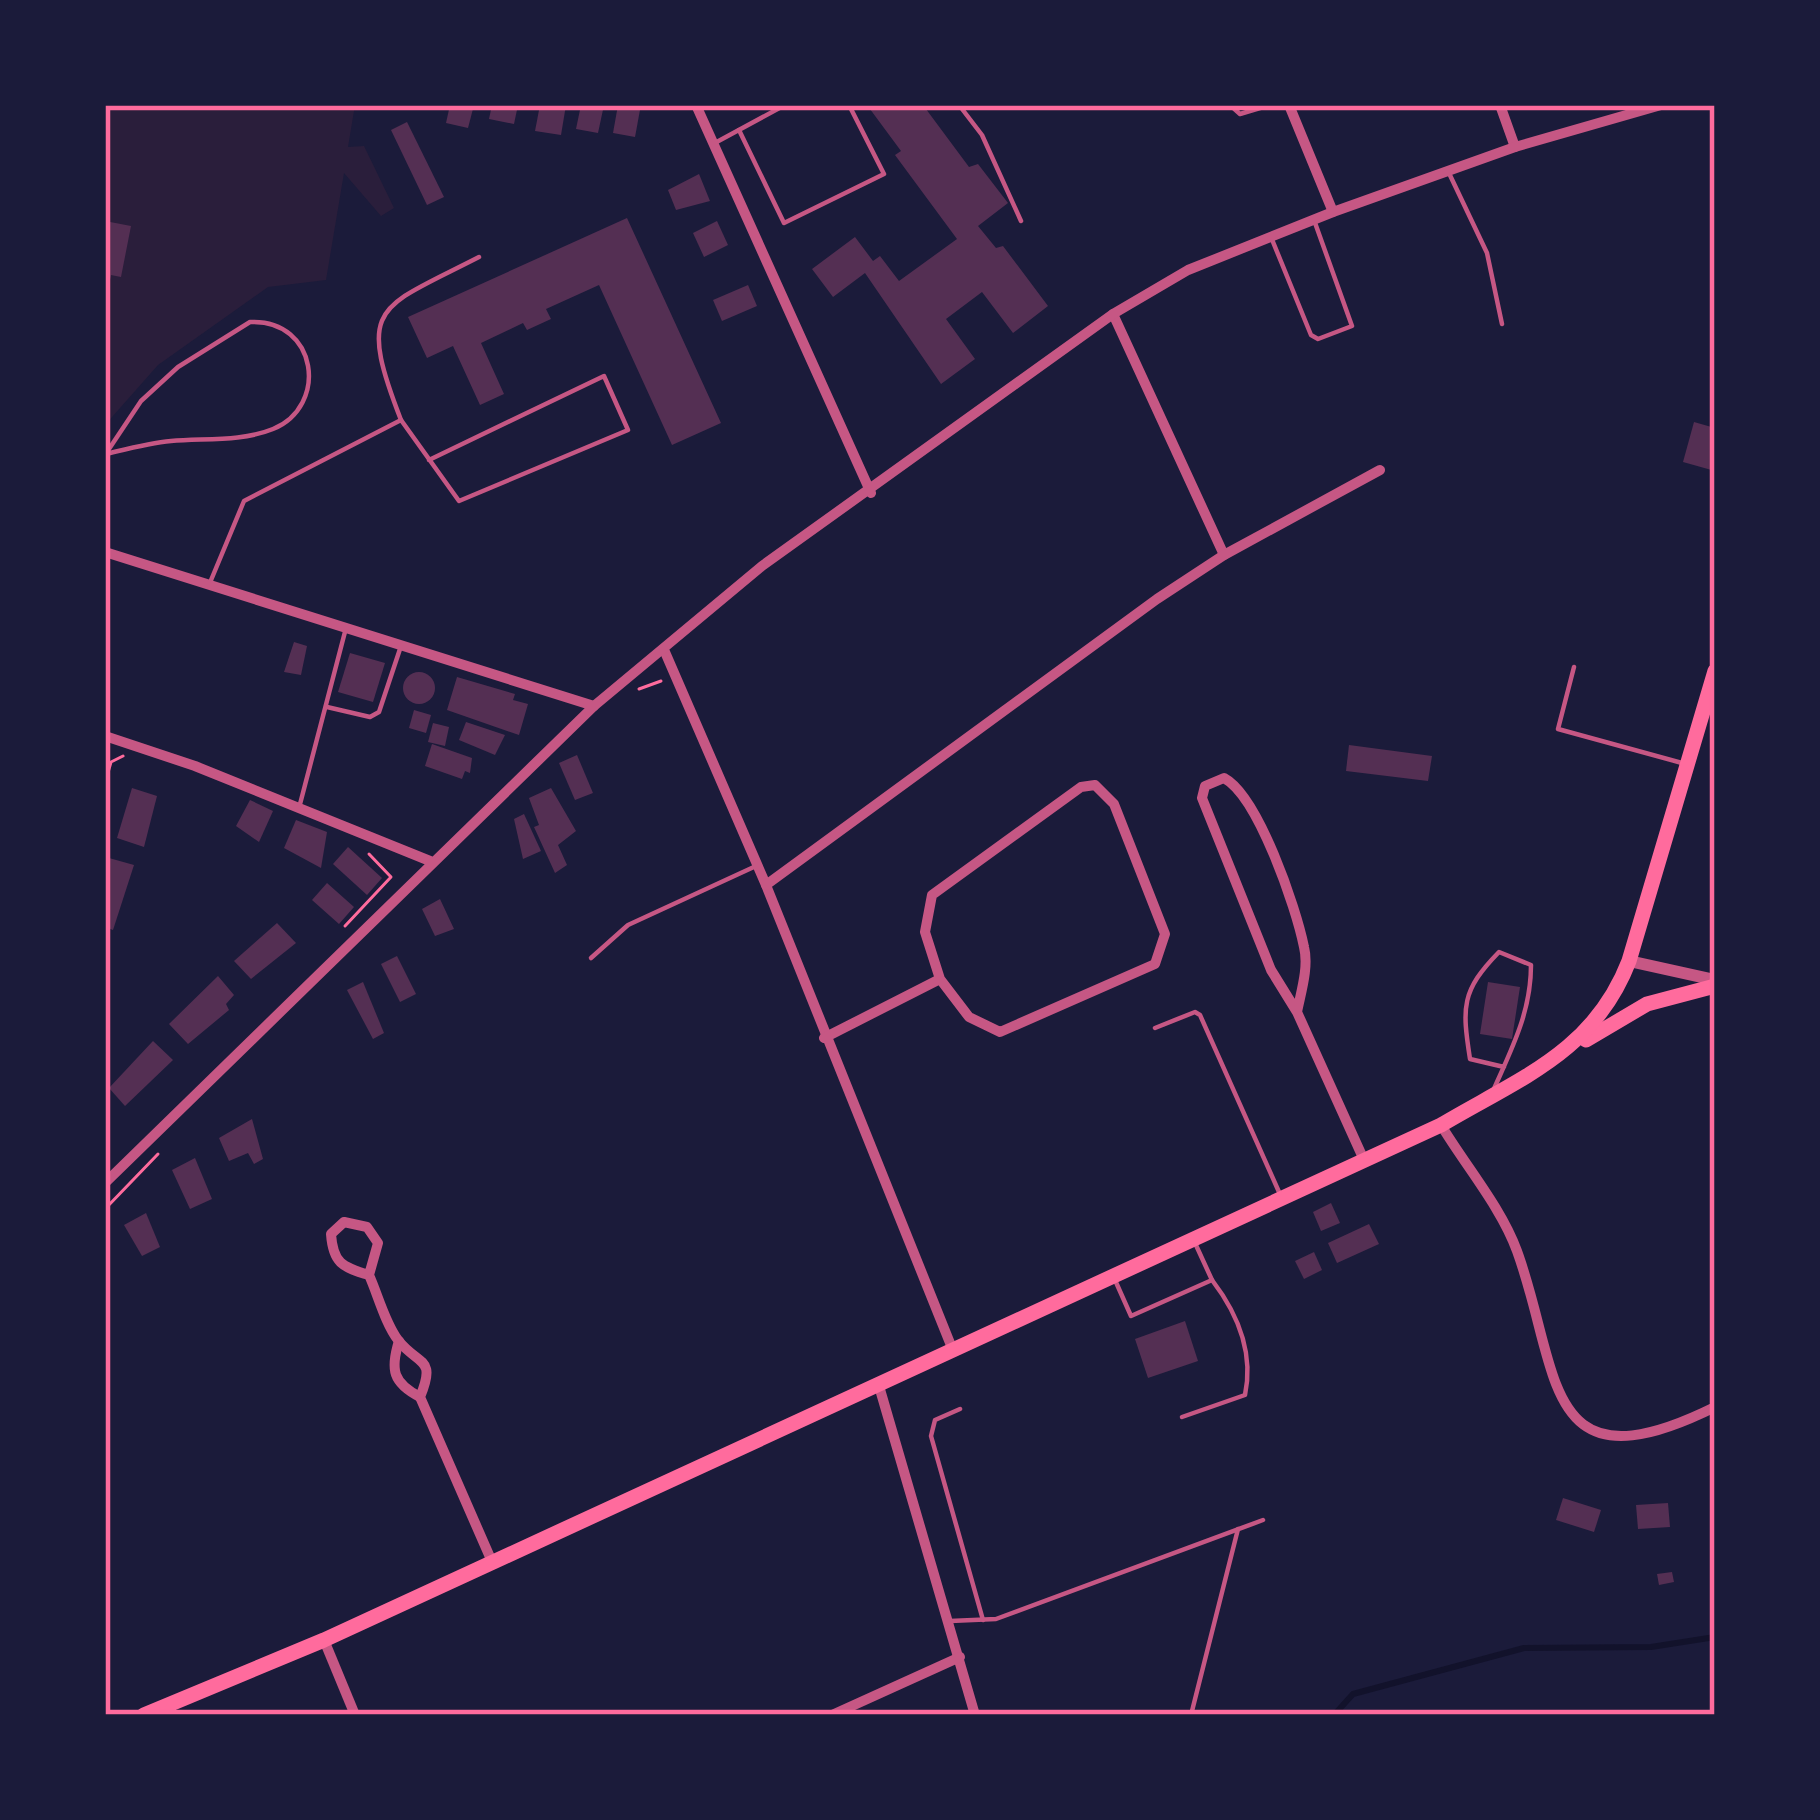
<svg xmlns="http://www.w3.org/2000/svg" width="1820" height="1820" font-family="Quicksand,sans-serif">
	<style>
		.green { fill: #2a1e3b }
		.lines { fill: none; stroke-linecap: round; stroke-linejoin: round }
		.stream { stroke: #12122b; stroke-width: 6 }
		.building { fill: #542f53 }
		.path { stroke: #ff6b9d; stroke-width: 3 }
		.service { stroke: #c65784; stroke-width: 4.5 }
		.minor { stroke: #c65784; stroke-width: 10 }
		.tertiary { stroke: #c65784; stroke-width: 12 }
		.secondary { stroke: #ff6b9d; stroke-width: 15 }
		.neatline { fill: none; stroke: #ff6b9d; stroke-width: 4.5 }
	</style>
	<rect width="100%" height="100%" fill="#1b1b3a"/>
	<path class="green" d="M105,105H355L348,147L364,146L394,208L381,216L344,173L326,280L268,287L158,365L105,425Z"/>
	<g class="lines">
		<path class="stream" d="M1334,1715L1353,1694L1524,1648L1651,1647L1715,1637"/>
	</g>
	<g class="building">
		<path d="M450,105H474L468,128L446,123Z"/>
		<path d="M492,105H518L514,124L489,119Z"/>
		<path d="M540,105H566L561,135L535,131Z"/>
		<path d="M581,105H604L598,133L576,129Z"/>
		<path d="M618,105L640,110L635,137L613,133Z"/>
		<path d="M867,105H923L969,167L978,164L1008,203L978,226L996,248L1003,246L1048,306L1013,333L982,292L946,319L975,359L941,384L865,273L833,297L812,269L855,237L873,261L880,256L899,281L957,239L895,155L901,151Z"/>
		<path d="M407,122L444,197L427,205L391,130Z"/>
		<path d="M699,174L710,201L676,210L668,190Z"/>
		<path d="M627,218L721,423L672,445L599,285L546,309L551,319L527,330L523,323L481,343L504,394L480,405L453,346L427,358L408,317Z"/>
		<path d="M105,221L131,226L121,277L111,275L109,284Z"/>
		<path d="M717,221L728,245L704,257L693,233Z"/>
		<path d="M748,285L757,306L722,321L713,300Z"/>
		<path d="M1694,422L1715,428V471L1683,462Z"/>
		<path d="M294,642L307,646L301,675L284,672Z"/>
		<path d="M350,653L385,663L373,702L338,692Z"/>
		<circle cx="419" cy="688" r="16"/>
		<path d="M457,677L515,694L513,700L528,704L519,735L447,710Z"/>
		<path d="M414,710L431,715L426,733L409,728Z"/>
		<path d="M466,722L505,735L495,755L459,740Z"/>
		<path d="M433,723L449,727L445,746L428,742Z"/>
		<path d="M432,744L472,758L470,773L465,771L462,779L425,766Z"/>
		<path d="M1349,745L1432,756L1428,781L1346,771Z"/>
		<path d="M577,755L593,793L575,800L559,763Z"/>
		<path d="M132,788L157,796L144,847L117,838Z"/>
		<path d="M551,788L576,831L558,845L567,865L555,873L534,827L539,825L529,798Z"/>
		<path d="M250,800L273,811L259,842L236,826Z"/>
		<path d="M524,814L541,851L523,859L514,819Z"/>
		<path d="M296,820L327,832L321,868L284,848Z"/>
		<path d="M348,847L382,878L367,895L333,864Z"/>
		<path d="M109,858L134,865L113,930L105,927Z"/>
		<path d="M327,883L354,907L339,924L312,900Z"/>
		<path d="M440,899L454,929L435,936L422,909Z"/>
		<path d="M277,923L296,943L251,979L234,961Z"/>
		<path d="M397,956L416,994L400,1002L381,964Z"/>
		<path d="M218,976L234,995L226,1004L229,1010L188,1044L169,1024Z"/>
		<path d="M363,982L384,1033L373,1039L347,990Z"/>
		<path d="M1488,982L1520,987L1512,1039L1480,1034Z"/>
		<path d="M153,1041L173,1060L125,1106L109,1088Z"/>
		<path d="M252,1119L263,1159L254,1164L248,1153L229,1161L219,1138Z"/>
		<path d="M195,1158L212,1199L190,1209L172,1170Z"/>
		<path d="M1331,1203L1340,1223L1321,1231L1313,1212Z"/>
		<path d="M146,1213L160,1247L142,1256L124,1225Z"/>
		<path d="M1369,1224L1379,1244L1337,1263L1328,1243Z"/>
		<path d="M1314,1252L1322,1270L1304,1279L1295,1261Z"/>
		<path d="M1185,1321L1198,1361L1148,1378L1135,1339Z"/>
		<path d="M1563,1498L1601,1510L1594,1532L1556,1520Z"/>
		<path d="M1668,1503L1670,1527L1638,1529L1636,1505Z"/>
		<path d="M1672,1572L1674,1582L1659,1585L1657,1574Z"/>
	</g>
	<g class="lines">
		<g class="path">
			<path d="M639,689L661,681"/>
			<path d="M105,783L111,762L123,756"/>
			<path d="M345,926L391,877L369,854"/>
			<path d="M105,1209L158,1154"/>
		</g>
		<g class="service">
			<path d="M959,105L982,135L1021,221"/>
			<path d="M1230,105L1240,114L1270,105"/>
			<path d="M739,130L784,223L884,174L849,105"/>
			<path d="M713,144L785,105"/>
			<path d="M1448,171L1487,253L1502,324"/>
			<path d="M1271,237L1311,335L1318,339L1352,326L1314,220"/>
			<path d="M401,420C356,304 378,309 479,257"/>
			<path d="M105,455L141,401L178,367L250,322C318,319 329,406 273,429C241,442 204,438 171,441C149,443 127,449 106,454"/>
			<path d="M209,585L244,501L401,420L459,501L628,430L604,376L429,460"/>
			<path d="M1574,667L1558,729L1682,763"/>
			<path d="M327,707L370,717L379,712L401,646"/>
			<path d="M299,808L346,628"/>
			<path d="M591,958L628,925L756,866"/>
			<path d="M1155,1028L1195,1012L1200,1015L1279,1192"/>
			<path d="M1493,1091C1512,1048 1531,1012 1531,965L1499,952C1461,991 1462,1007 1470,1059L1504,1067"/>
			<path d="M1115,1280L1131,1316L1212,1280L1195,1243"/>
			<path d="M960,1409L935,1420L931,1436L983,1620"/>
			<path d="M1182,1417L1245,1395C1254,1352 1238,1314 1212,1280"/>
			<path d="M950,1621L996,1619L1263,1520"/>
			<path d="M1191,1715L1238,1529"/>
		</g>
		<g class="minor">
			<path d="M696,105L871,493"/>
			<path d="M1289,105L1333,212"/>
			<path d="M1500,105L1515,147"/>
			<path d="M1113,314L1224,555"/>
			<path d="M105,552L594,706"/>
			<path d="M665,652L766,885L952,1348"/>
			<path d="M105,736L195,766L430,861"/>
			<path d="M766,885L1157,599L1224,555L1380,470"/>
			<path d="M1297,1012C1301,992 1309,967 1304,947C1296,907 1258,796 1224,778L1205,786L1202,798L1271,970L1297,1012L1364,1160"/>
			<path d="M824,1038L940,979L925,932L932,895L1081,787L1095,785L1114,804L1165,934L1155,964L1000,1032L969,1017L940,979"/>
			<path d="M1441,1125C1465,1165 1501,1207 1517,1251C1561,1372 1541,1493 1715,1407"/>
			<path d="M105,1183L594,706L762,566L1113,314L1188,270L1333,212L1515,147L1661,105"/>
			<path d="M369,1275C342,1267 333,1263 331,1234L344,1222L367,1227L378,1243L369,1275C378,1295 385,1323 398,1340C418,1366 437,1356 420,1397L493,1564"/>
			<path d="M399,1341C390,1370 393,1383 420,1397"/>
			<path d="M879,1386L975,1715"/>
			<path d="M324,1640L355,1715"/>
			<path d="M832,1715L960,1657"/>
		</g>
		<path class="tertiary" d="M1629,961L1715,980"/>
		<g class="secondary">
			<path d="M1586,1040L1647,1004L1715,986"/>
			<path d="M144,1715L324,1640L1441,1125C1520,1078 1594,1052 1629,961L1715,671"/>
		</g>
	</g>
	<rect width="1820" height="1820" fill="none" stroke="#1b1b3a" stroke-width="216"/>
	<rect x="108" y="108" width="1604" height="1604" class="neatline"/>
</svg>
